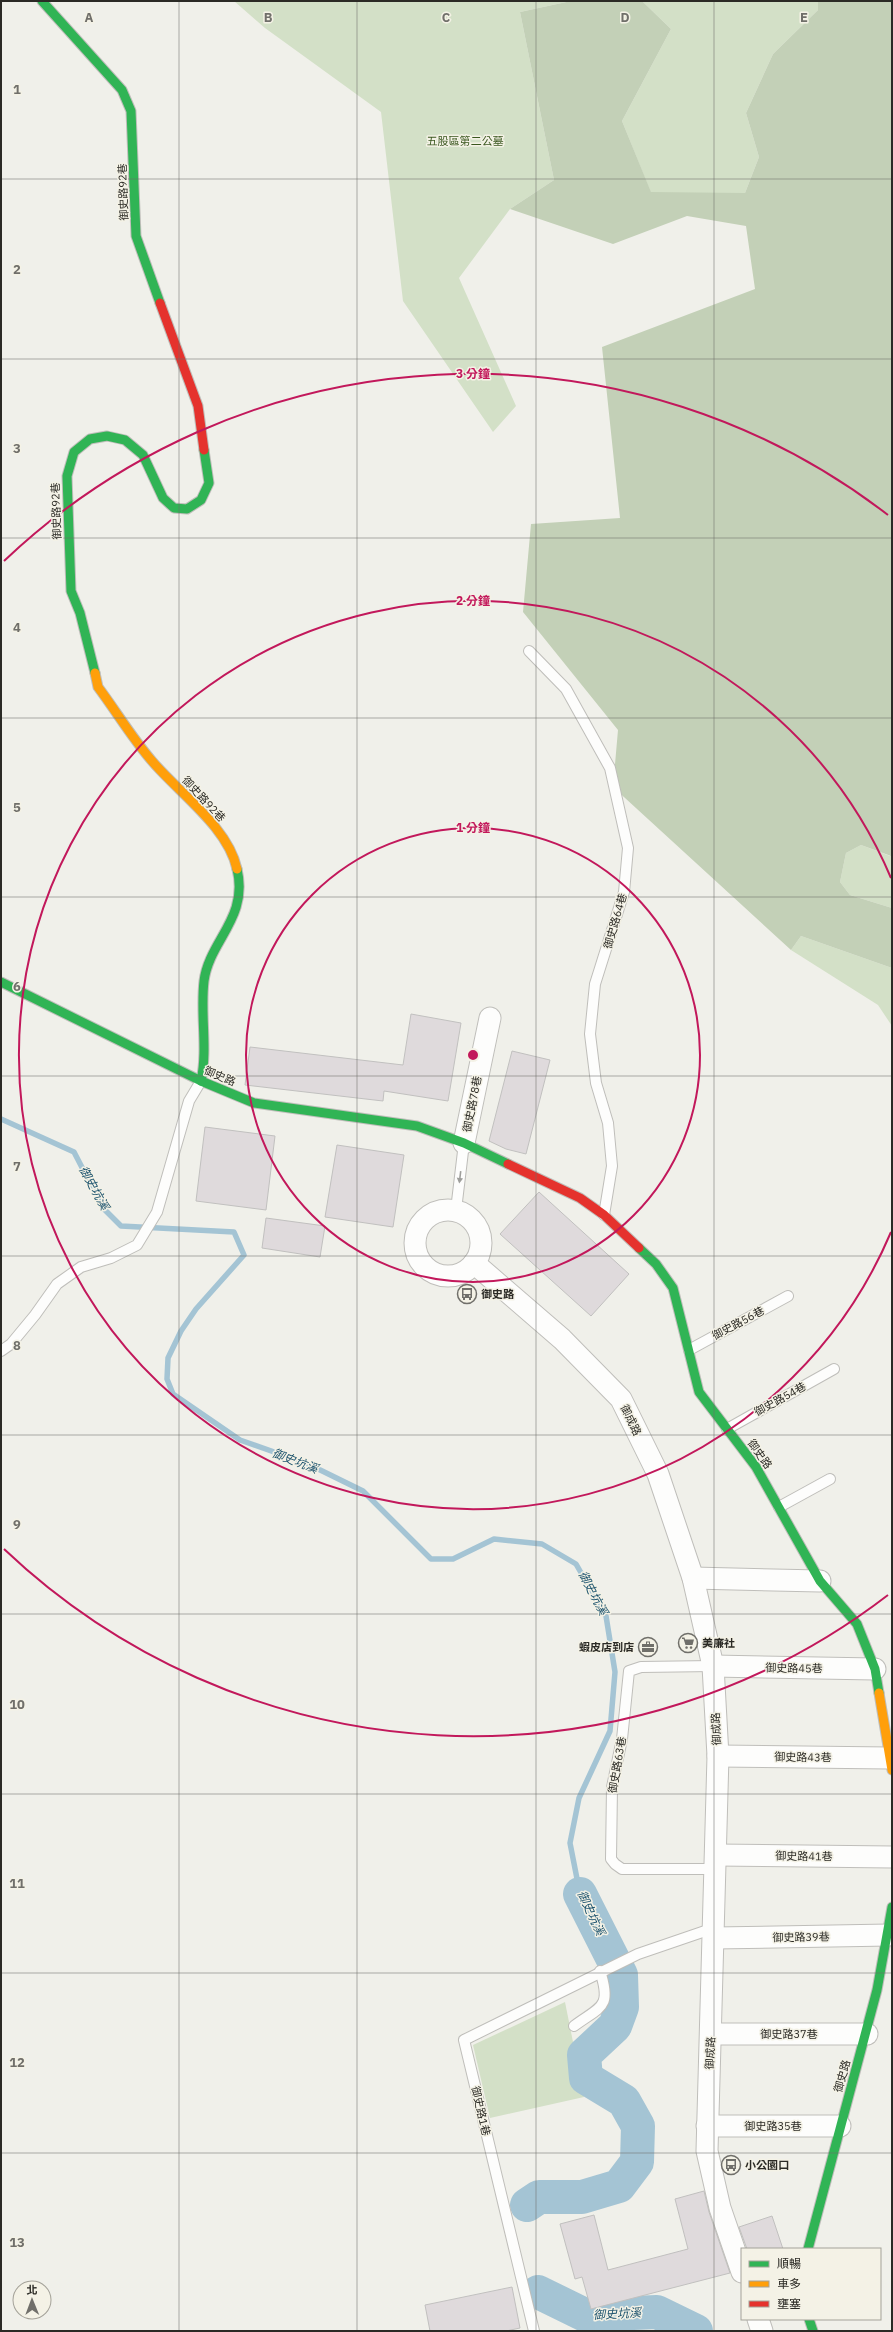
<svg xmlns="http://www.w3.org/2000/svg" width="893" height="2332" font-family="'IBM Plex Sans','Noto Sans TC',sans-serif">
	<style>
		.green { fill: #d3e0c7 }
		.forest { fill: #c3d0b7 }
		.lines { fill: none; stroke-linecap: round; stroke-linejoin: round }
		.stream { stroke: #a4c4d4; stroke-width: 5.5 }
		.river { stroke: #a4c4d4; stroke-width: 34 }
		.building { fill: #dfdadc; stroke: #c1c0bf }
		.lane-casing { stroke: #bfbeba; stroke-width: 12 }
		.street-casing { stroke: #bfbeba; stroke-width: 23 }
		.fast-casing { stroke: #bfbeba; stroke-width: 11 }
		.slow-casing { stroke: #bfbeba; stroke-width: 11 }
		.jam-casing { stroke: #bfbeba; stroke-width: 11 }
		.lane { stroke: #fdfdfc; stroke-width: 10 }
		.street { stroke: #fdfdfc; stroke-width: 21 }
		.fast { stroke: #30b455; stroke-width: 9 }
		.slow { stroke: #ff9f0a; stroke-width: 9 }
		.jam { stroke: #e5322d; stroke-width: 9 }
		.oneway { fill: #9e9e9b }
		.grid { fill: none; stroke: #706f6a; stroke-width: 1; stroke-opacity: 0.55 }
		.ring { fill: none; stroke: #c2185b; stroke-width: 2 }
		.labels { text-anchor: middle; stroke-width: 3; stroke-linejoin: round; paint-order: stroke }
		.park-label { font-size: 11px; fill: #3a571f; stroke: #f4f2e6 }
		.street-label { font-size: 11px; fill: #2b2a25; stroke: #f4f2e6 }
		.poi-label { font-size: 11px; font-weight: bold; fill: #2b2a25; stroke: #f4f2e6; text-anchor: start }
		.water-label { font-size: 12px; font-style: italic; fill: #1b526d; stroke: #f4f2e6 }
		.grid-label { font-size: 13px; text-anchor: middle; font-weight: bold; fill: #706f6a; stroke: #f4f2e6; stroke-width: 3; stroke-linejoin: round; paint-order: stroke }
		.centre { fill: #c2185b; stroke: #f4f2e6; stroke-width: 2 }
		.ring-label { font-size: 12px; text-anchor: middle; font-weight: bold; fill: #c2185b; stroke: #f4f2e6; stroke-width: 3; stroke-linejoin: round; paint-order: stroke }
	</style>
	<rect width="100%" height="100%" fill="#f0f0ea"/>
	<g class="green">
		<path d="M234,1H571L520,12L554,180L510,209L459,278L516,406L493,432L403,301L381,112L265,28Z"/>
		<path d="M642,1H818V10L773,54L746,113L759,157L745,193H651L622,121L671,29Z"/>
		<path d="M861,845L890,856L892,850V908L850,895L840,882L846,853Z"/>
		<path d="M801,936L892,968V1026L878,1005L791,950Z"/>
		<path d="M565,2002L584,2097L490,2118L473,2045Z"/>
	</g>
	<path class="forest" d="M571,1H642L671,29L622,121L651,192L745,193L759,157L746,113L773,54L818,10V1H892V850L891,856L861,845L846,853L840,882L850,895L892,908V968L801,936L791,950L613,787L618,730L523,612L531,524L620,518L602,347L755,289L746,226L687,216L613,244L510,209L554,180L520,12Z"/>
	<g class="lines">
		<path class="stream" d="M1,1119L74,1152L103,1208L121,1226L234,1232L244,1255L196,1309L181,1331L168,1358L167,1379L173,1394L240,1440L308,1464L363,1491L431,1559H453L494,1539L542,1544L576,1564L606,1616L615,1672L610,1731L579,1798L570,1843L580,1894"/>
		<g class="river">
			<path d="M527,2205L539,2197H582L619,2186L637,2162L638,2126L624,2101L586,2078L584,2055L615,2026L622,2007L621,1975L580,1894"/>
			<path d="M538,2292L585,2315L657,2312L696,2331"/>
		</g>
	</g>
	<g class="building">
		<path d="M411,1014L461,1023L448,1101L384,1091L383,1101L245,1085L250,1047L403,1065Z"/>
		<path d="M512,1051L550,1060L526,1154L506,1149L489,1141Z"/>
		<path d="M205,1127L275,1136L266,1210L196,1201Z"/>
		<path d="M337,1145L404,1155L393,1227L325,1217Z"/>
		<path d="M539,1192L629,1274L591,1316L500,1234Z"/>
		<path d="M266,1218L325,1226L320,1257L262,1248Z"/>
		<path d="M704,2191L709,2212L730,2273L591,2309L582,2277L575,2279L560,2224L594,2215L608,2270L688,2249L675,2199Z"/>
		<path d="M772,2216L783,2249H747L739,2227Z"/>
		<path d="M512,2287L520,2328L506,2331H430L425,2305Z"/>
	</g>
	<g class="lines">
		<g class="lane-casing">
			<g id="lane">
				<path d="M529,651L566,689L610,768L628,848L624,892L595,984L590,1034L596,1083L608,1123L612,1166L604,1215"/>
				<path d="M456,1210L464,1143"/>
				<path d="M689,1350L788,1296"/>
				<path d="M1,1351L11,1344L35,1315L57,1284L81,1267L111,1258L137,1245L157,1212L189,1101L201,1081"/>
				<path d="M727,1429L834,1369"/>
				<path d="M779,1507L830,1479"/>
				<path d="M713,1666L641,1667L629,1671L622,1739L612,1787L611,1859L615,1864L622,1869H715"/>
				<path d="M574,2026C601,2006 612,2008 600,1971"/>
				<path d="M534,2331L464,2040L638,1954L714,1928"/>
			</g>
		</g>
		<g class="street-casing">
			<g id="street">
				<path d="M464,1143L490,1018"/>
				<circle cx="448" cy="1243" r="33"/>
				<path d="M474,1263L562,1339L621,1399L658,1474L693,1578L713,1666L718,1756L707,2151L720,2208L742,2272"/>
				<path d="M693,1578L820,1581"/>
				<path d="M713,1666L875,1669"/>
				<path d="M718,1756L889,1758"/>
				<path d="M716,1855L892,1857"/>
				<path d="M714,1938L889,1935"/>
				<path d="M711,2034H867"/>
				<path d="M707,2126H840"/>
				<path d="M758,2319L762,2331"/>
			</g>
		</g>
		<g class="fast-casing">
			<g id="fast">
				<path d="M42,1L122,90L131,111L136,236L160,303"/>
				<path d="M95,673L80,613L71,591L67,476L74,452L90,439L107,436L125,440L143,455L163,498L174,508L187,509L201,500L209,483L204,450"/>
				<path d="M1,982L201,1081L254,1103L417,1126L464,1143L508,1164"/>
				<path d="M201,1081C208,1048 200,1014 204,981C209,941 249,918 237,869"/>
				<path d="M639,1248L656,1264L673,1288L699,1392L756,1467L820,1581L857,1624L875,1669L879,1693"/>
				<path d="M808,2249L877,1990L892,1907"/>
				<path d="M809,2319L813,2331"/>
			</g>
		</g>
		<g class="slow-casing">
			<g id="slow">
				<path d="M95,673L98,687C116,711 132,738 152,761C179,793 228,827 237,869"/>
				<path d="M879,1693L892,1770"/>
			</g>
		</g>
		<g class="jam-casing">
			<g id="jam">
				<path d="M160,303L198,406L204,450"/>
				<path d="M508,1164L580,1198L604,1215L639,1248"/>
			</g>
		</g>
		<use href="#lane" class="lane"/>
		<use href="#street" class="street"/>
		<use href="#fast" class="fast"/>
		<use href="#slow" class="slow"/>
		<use href="#jam" class="jam"/>
	</g>
	<defs><path id="oneway-solid" d="M-6-.8H1V-3.2L6.5 0L1 3.2V.8H-6Z"/></defs>
	<use class="oneway" href="#oneway-solid" transform="translate(460 1177) rotate(97)"/>
	<path class="grid" d="M179,1V2331M357,1V2331M536,1V2331M714,1V2331M1,179H892M1,359H892M1,538H892M1,718H892M1,897H892M1,1076H892M1,1256H892M1,1435H892M1,1614H892M1,1794H892M1,1973H892M1,2153H892"/>
	<g class="ring">
		<circle cx="473" cy="1055" r="227"/>
		<path d="M891 1232A454 454 0 1 1 891 878"/>
		<path d="M888 1595A681 681 0 0 1 4 1549M4 561A681 681 0 0 1 888 515"/>
	</g>
	<defs>
		<g id="bus-ring" transform="scale(1)"><circle r="9.5" fill="#f4f2e6" stroke="#706f6a" stroke-width="1.5"/><path d="M-5-6H5V4H4V6H2V4H-2V6H-4V4H-5ZM-3.5-4V0h7V-4ZM-3.5 1.2v1.5H-2V1.2ZM2 1.2v1.5H3.5V1.2Z" fill="#706f6a"/></g>
		<g id="supermarket-ring" transform="scale(1)"><circle r="9.5" fill="#f4f2e6" stroke="#706f6a" stroke-width="1.5"/><path d="M-6-5.5h2.5l.6 2H6L4.5 2H-2.5L-4.4-4H-6ZM-1.5 3.2a1.3 1.3 0 1 0 .1 0ZM3 3.2a1.3 1.3 0 1 0 .1 0Z" fill="#706f6a"/></g>
		<g id="office-ring" transform="scale(1)"><circle r="9.5" fill="#f4f2e6" stroke="#706f6a" stroke-width="1.5"/><path d="M-6-3h4V-5.5h4V-3h4V5H-6ZM-1-4.5V-3h2v-1.5ZM-6 0V1H6V0Z" fill="#706f6a"/></g>
	</defs>
	<g fill-rule="evenodd">
		<use href="#bus-ring" x="467" y="1294"/>
		<use href="#supermarket-ring" x="688" y="1643"/>
		<use href="#office-ring" x="648" y="1647"/>
		<use href="#bus-ring" x="731" y="2165"/>
	</g>
	<g class="labels">
		<g class="park-label">
			<text x="465" y="145">五股區第二公墓</text>
		</g>
		<g class="street-label">
			<text transform="translate(123 192) rotate(-92)" y="4">御史路92巷</text>
			<text transform="translate(56 511) rotate(-92)" y="4">御史路92巷</text>
			<text transform="translate(204 799) rotate(47)" y="4">御史路92巷</text>
			<text transform="translate(615 921) rotate(-74)" y="4">御史路64巷</text>
			<text transform="translate(220 1076) rotate(23)" y="4">御史路</text>
			<text transform="translate(472 1104) rotate(-79)" y="4">御史路78巷</text>
			<text transform="translate(738 1323) rotate(-28)" y="4">御史路56巷</text>
			<text transform="translate(780 1399) rotate(-29)" y="4">御史路54巷</text>
			<text transform="translate(631 1420) rotate(64)" y="4">御成路</text>
			<text transform="translate(760 1454) rotate(55)" y="4">御史路</text>
			<text transform="translate(794 1668) rotate(1)" y="4">御史路45巷</text>
			<text transform="translate(716 1729) rotate(-93)" y="4">御成路</text>
			<text transform="translate(803 1757) rotate(1)" y="4">御史路43巷</text>
			<text transform="translate(617 1765) rotate(-80)" y="4">御史路63巷</text>
			<text transform="translate(804 1856) rotate(1)" y="4">御史路41巷</text>
			<text transform="translate(801 1937) rotate(-1)" y="4">御史路39巷</text>
			<text x="789" y="2038">御史路37巷</text>
			<text transform="translate(710 2053) rotate(-87)" y="4">御成路</text>
			<text transform="translate(842 2076) rotate(-74)" y="4">御史路</text>
			<text transform="translate(481 2111) rotate(77)" y="4">御史路1巷</text>
			<text x="773" y="2130">御史路35巷</text>
		</g>
		<g class="poi-label">
			<text x="481" y="1298">御史路</text>
			<text x="702" y="1647">美廉社</text>
			<text x="634" y="1651" text-anchor="end">蝦皮店到店</text>
			<text x="745" y="2169">小公園口</text>
		</g>
		<g class="water-label">
			<text transform="translate(94 1188) rotate(61)" y="4">御史坑溪</text>
			<text transform="translate(295 1461) rotate(21)" y="4">御史坑溪</text>
			<text transform="translate(593 1593) rotate(62)" y="4">御史坑溪</text>
			<text transform="translate(591 1913) rotate(65)" y="4">御史坑溪</text>
			<text transform="translate(617 2314) rotate(-3)" y="4">御史坑溪</text>
		</g>
	</g>
	<g class="grid-label">
		<text x="89" y="22">A</text>
		<text x="268" y="22">B</text>
		<text x="446" y="22">C</text>
		<text x="625" y="22">D</text>
		<text x="804" y="22">E</text>
		<text x="17" y="94">1</text>
		<text x="17" y="274">2</text>
		<text x="17" y="453">3</text>
		<text x="17" y="632">4</text>
		<text x="17" y="812">5</text>
		<text x="17" y="991">6</text>
		<text x="17" y="1171">7</text>
		<text x="17" y="1350">8</text>
		<text x="17" y="1529">9</text>
		<text x="17" y="1709">10</text>
		<text x="17" y="1888">11</text>
		<text x="17" y="2067">12</text>
		<text x="17" y="2247">13</text>
	</g>
	<circle cx="473" cy="1055" r="6" class="centre"/>
	<g class="ring-label">
		<text x="473" y="378">3 分鐘</text>
		<text x="473" y="605">2 分鐘</text>
		<text x="473" y="832">1 分鐘</text>
	</g>
	<rect width="893" height="2332" fill="none" stroke="#2b2a25" stroke-width="4"/>
	<rect x="741" y="2248" width="140" height="72" fill="#f4f2e6" stroke="#a4a299"/>
	<rect x="749" y="2261" width="20" height="6" fill="#30b455" stroke="#a4a299"/>
	<text x="777" y="2268" font-size="12" fill="#2b2a25">順暢</text>
	<rect x="749" y="2281" width="20" height="6" fill="#ff9f0a" stroke="#a4a299"/>
	<text x="777" y="2288" font-size="12" fill="#2b2a25">車多</text>
	<rect x="749" y="2301" width="20" height="6" fill="#e5322d" stroke="#a4a299"/>
	<text x="777" y="2308" font-size="12" fill="#2b2a25">壅塞</text>
	<g transform="translate(32 2300) rotate(359)"><circle r="19" fill="#f4f2e6" stroke="#a4a299"/>
	<path d="M0-3L7 15L0 10L-7 15Z" fill="#706f6a"/>
	<text y="-6" font-size="11" font-weight="bold" text-anchor="middle" fill="#2b2a25">北</text>
	</g>
</svg>
